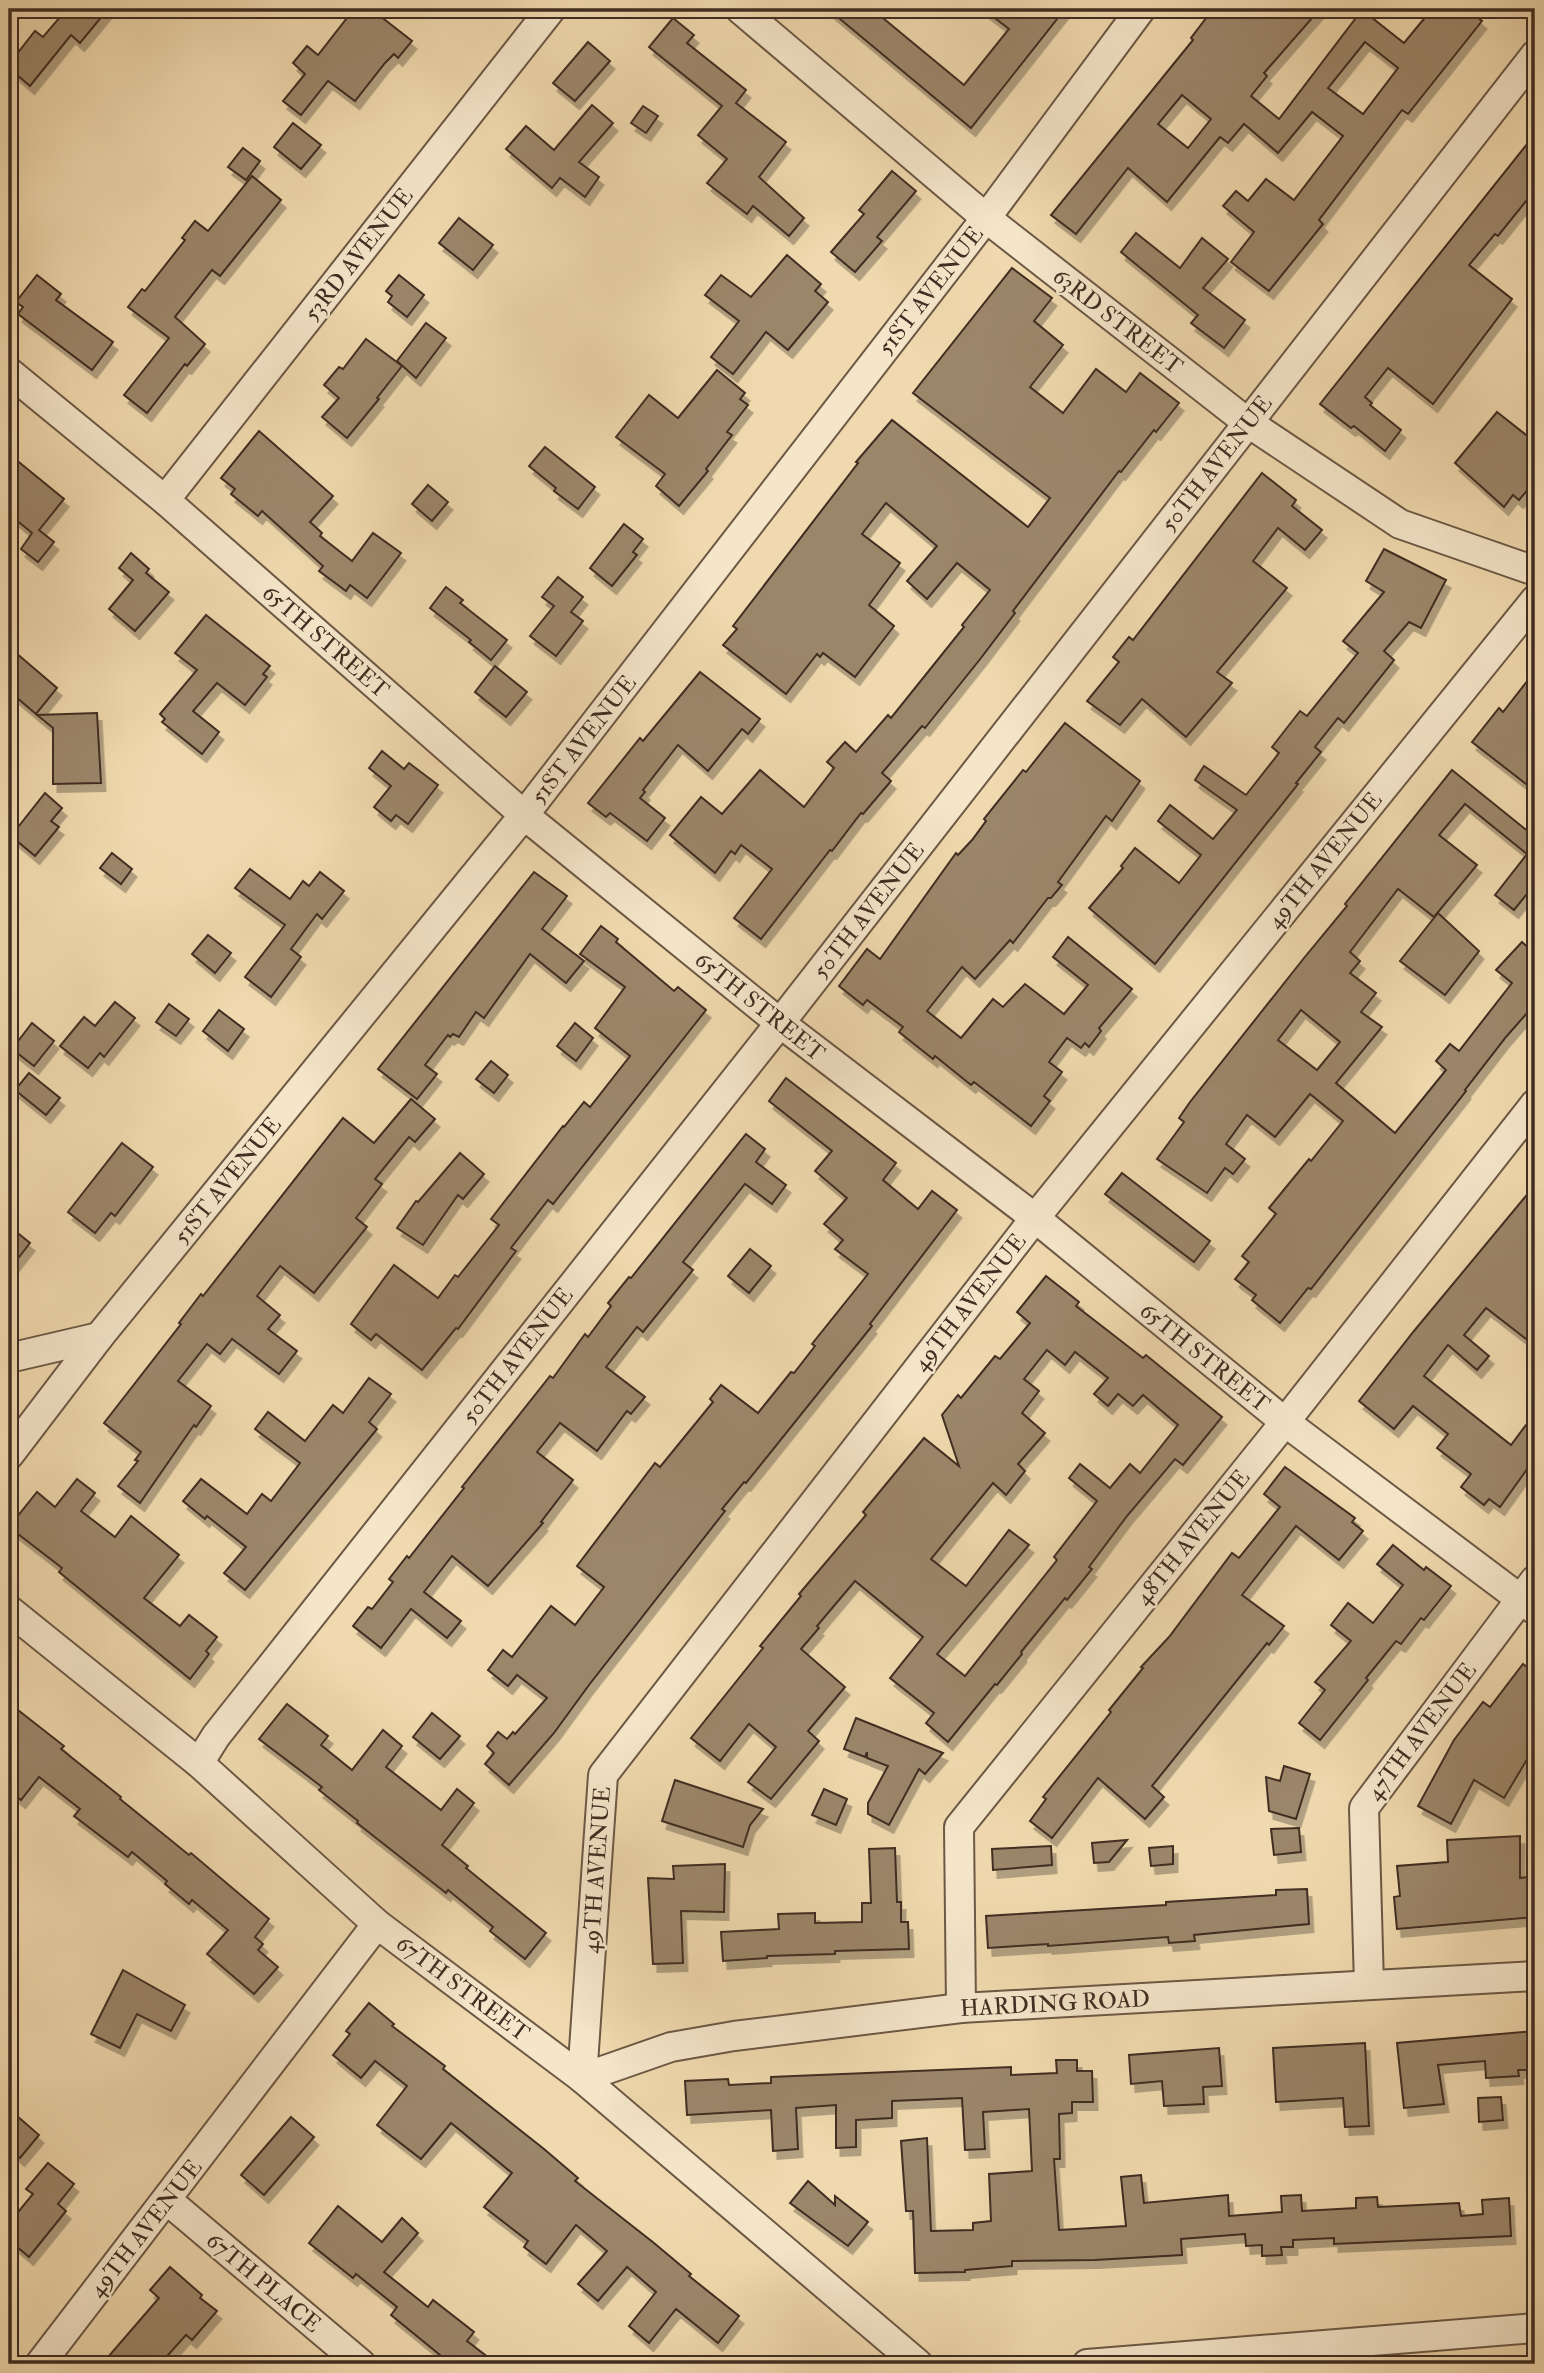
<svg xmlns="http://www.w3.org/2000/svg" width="1544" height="2373" font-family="'IM FELL Double Pica',serif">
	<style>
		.building { fill: #9c866b; stroke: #402d22; stroke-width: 2; fill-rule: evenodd; filter: url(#shadow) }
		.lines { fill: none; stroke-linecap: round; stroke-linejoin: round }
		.minor-casing { stroke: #6c5845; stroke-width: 32 }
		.minor { stroke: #f5e6ca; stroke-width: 28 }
		.labels { text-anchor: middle; stroke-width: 5; stroke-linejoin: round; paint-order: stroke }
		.street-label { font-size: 23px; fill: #402d22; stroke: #f5e6ca }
	</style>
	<defs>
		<filter id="shadow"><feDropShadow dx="4.5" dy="8" stdDeviation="0" flood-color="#0004"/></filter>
	</defs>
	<rect width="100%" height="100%" fill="#f0d9ae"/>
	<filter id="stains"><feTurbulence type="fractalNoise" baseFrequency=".00286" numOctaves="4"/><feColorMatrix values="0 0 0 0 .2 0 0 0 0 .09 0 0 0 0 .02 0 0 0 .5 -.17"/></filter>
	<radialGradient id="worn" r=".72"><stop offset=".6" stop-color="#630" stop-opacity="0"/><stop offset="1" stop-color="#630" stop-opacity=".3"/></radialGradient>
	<g class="building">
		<path d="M67,9H108L80,43L71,35L30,86L9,68V64L35,31L43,37Z"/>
		<path d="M354,9H371L412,41L398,58L394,54L385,63L355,101L328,81L301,115L283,101L305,74L293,63L307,46L318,55Z"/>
		<path d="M828,9H872L964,85L1009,29L983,9H1065L971,128Z"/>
		<path d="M1213,9H1320L1264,73L1267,76L1251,96L1279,119L1362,10L1404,43L1432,9H1467L1482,21L1408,114L1402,110L1319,220L1323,224L1269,291L1231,262L1254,232L1223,206L1236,191L1248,201L1266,179L1294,200L1343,136L1312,112L1278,153L1244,124L1228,143L1220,137L1167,202L1128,168L1076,234L1051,215L1193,40L1191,38ZM1365,42L1398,68L1363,114L1328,88ZM1182,95L1211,119L1188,148L1158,124Z"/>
		<path d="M673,18L694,35L687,43L746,90L736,103L786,142L759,177L804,218L789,236L753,206L747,214L707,183L727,159L698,135L722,106L649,47Z"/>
		<path d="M588,42L610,61L575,101L553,83Z"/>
		<path d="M592,105L613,123L579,162L599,177L585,197L560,178L552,188L506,149L526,126L554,150Z"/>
		<path d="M643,106L658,116L646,133L631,123Z"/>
		<path d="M293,123L321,145L301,169L274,147Z"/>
		<path d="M1535,134V190L1498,236L1495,234L1469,265L1512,299L1433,404L1388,368L1365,397L1372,403L1370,405L1401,430L1385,451L1354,426L1351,428L1320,404Z"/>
		<path d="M243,148L260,161L246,180L228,167Z"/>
		<path d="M892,171L916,191L877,237L882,241L855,272L831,252L864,214L859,210Z"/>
		<path d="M252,176L281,200L220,276L212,270L175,317L205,344L187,366L185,364L147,413L124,395L169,338L128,307L142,289L145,291L185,240L182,238L195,221L208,231Z"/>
		<path d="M459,218L493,245L473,270L439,243Z"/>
		<path d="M1136,233L1180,268L1202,238L1228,259L1203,288L1245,320L1224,348L1191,323L1198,315L1121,252Z"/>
		<path d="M787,255L821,284L815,291L828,302L788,350L766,332L733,374L711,357L739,321L705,295L721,275L751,297Z"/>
		<path d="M1012,268L1052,298L1034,321L1063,345L1030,387L1063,413L1096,369L1126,392L1140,373L1179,403L1156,432L1154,430L1121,472L1119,471L1013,611L1015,613L981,658L925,728L922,726L882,773L891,781L863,814L861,813L832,851L830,850L761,939L734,918L772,869L741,845L735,854L731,851L715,873L670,835L701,797L722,814L760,770L804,807L834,768L827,762L845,742L856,752L888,715L891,718L964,627L962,625L990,590L957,563L927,599L907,581L937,546L886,503L862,534L900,563L869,605L894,626L855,677L823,653L820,657L817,654L786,694L723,645L737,629L733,626L858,463L856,462L892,420L1028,527L1050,498L913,393Z"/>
		<path d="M37,275L61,294L56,300L113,342L92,370L18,314L23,307L16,302Z"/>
		<path d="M399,275L424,295L407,317L388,302L392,296L386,291Z"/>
		<path d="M426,323L446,338L416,378L397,361Z"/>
		<path d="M366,339L402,366L377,398L379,399L347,438L322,417L339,398L324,385L339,367L343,369Z"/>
		<path d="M717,370L745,393L740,399L748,405L727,432L732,435L706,469L708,471L679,506L656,486L665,474L616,437L649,395L678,418Z"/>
		<path d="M1497,412L1535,442V481L1519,500L1513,495L1504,507L1455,463Z"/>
		<path d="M259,431L333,496L310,522L322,533L320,536L352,561L373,533L401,553L367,598L350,585L346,591L319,571L323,566L262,511L258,516L231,494L235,489L221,478Z"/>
		<path d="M545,447L595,487L578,509L554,491L556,488L529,466Z"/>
		<path d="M9,454L64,499L39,530L54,542L38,562L21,549L32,533L9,514Z"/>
		<path d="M1262,473L1296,500L1292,506L1322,530L1305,550L1278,528L1253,561L1287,588L1217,672L1232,683L1186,737L1142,699L1120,725L1087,701L1119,662L1113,657L1129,637L1133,640Z"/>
		<path d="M428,485L448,502L432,521L412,504Z"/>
		<path d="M624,524L643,539L633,552L637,555L612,586L590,568Z"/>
		<path d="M1384,549L1446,580L1421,628L1409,622L1384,651L1394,660L1344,723L1338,718L1315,747L1321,752L1296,783L1298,784L1155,964L1089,908L1123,868L1121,866L1135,848L1179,883L1201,855L1158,821L1170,805L1213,839L1237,810L1195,780L1204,766L1246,795L1279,753L1272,747L1300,711L1307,716L1358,653L1343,641L1384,592L1366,581Z"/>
		<path d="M131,553L149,569L146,573L169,592L135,631L109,609L133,580L119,568Z"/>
		<path d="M558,577L583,597L571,612L583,621L556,656L530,636L554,606L542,597Z"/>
		<path d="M446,587L463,600L460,603L507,640L491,660L469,642L471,640L430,608Z"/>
		<path d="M206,615L270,666L263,674L267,677L245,705L217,683L193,711L219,732L202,754L162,722L165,719L160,714L197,670L175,653Z"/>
		<path d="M9,647L57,688L36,714L9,691Z"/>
		<path d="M495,666L527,692L506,717L475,692Z"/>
		<path d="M1535,671V791L1472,742L1499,708L1503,712Z"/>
		<path d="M700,672L760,719L748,734L742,729L708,771L678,745L643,790L645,792L640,798L665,818L647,841L610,813L606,817L588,803L640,738L643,741Z"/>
		<path d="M97,713L101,783L53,784V728L37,715Z"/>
		<path d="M1065,723L1140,781L1112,821L1106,816L1058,882L1062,885L1051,898H1048L1013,943L1010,940L975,979L962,967L927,1011L961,1038L993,999L1003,1007L1025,984L1064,1014L1088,985L1053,957L1068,937L1132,989L1099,1028L1101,1031L1089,1047L1085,1043L1081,1048L1067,1038L1049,1062L1062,1072L1044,1096L1050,1101L1031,1126L974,1082L971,1085L935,1056L933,1059L899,1032L903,1027L867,1000L863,1005L839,986L867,949L880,959L956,853L958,855L972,840L986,821L984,819L1023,770L1026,772Z"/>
		<path d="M382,751L404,769L409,763L438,785L408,824L396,815L391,821L374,807L391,786L369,768Z"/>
		<path d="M1452,770L1535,837V884L1514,910L1495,895L1527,854L1465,804L1439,835L1477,865L1434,917L1398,889L1350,952L1360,961L1350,973L1376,993L1361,1012L1382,1027L1336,1083L1395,1133L1446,1070L1436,1061L1450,1044L1459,1051L1512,983L1496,970L1522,942L1535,954V1004L1506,1037L1465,1090L1466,1091L1311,1289L1308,1288L1280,1323L1252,1300L1256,1295L1235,1279L1249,1262L1242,1256L1276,1214L1269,1208L1309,1159L1311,1161L1343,1121L1310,1094L1275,1137L1247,1115L1226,1144L1245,1159L1233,1174L1225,1168L1207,1193L1157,1159L1184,1122L1179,1118L1190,1102L1304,958L1347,906L1345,904ZM1301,1010L1340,1042L1317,1070L1278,1040Z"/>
		<path d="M45,793L62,808L51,821L59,827L35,856L11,836Z"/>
		<path d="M112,853L132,869L121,884L100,868Z"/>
		<path d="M250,869L290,899L303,881L309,886L320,872L344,891L322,919L317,914L291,949L301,957L271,997L245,977L285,925L235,888Z"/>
		<path d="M534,872L567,896L542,929L584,961L566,983L530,954L484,1018L476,1012L459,1037L453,1034L450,1037L448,1035L425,1065L437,1074L417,1099L378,1069Z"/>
		<path d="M1438,913L1479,951L1445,995L1400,961Z"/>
		<path d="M601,926L618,939L616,942L674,991L678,987L706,1010L553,1204L548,1200L511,1248L516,1251L458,1329L456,1328L422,1370L376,1334L371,1340L351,1324L394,1265L438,1298L455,1275L458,1277L499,1225L491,1219L563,1126L564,1127L584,1102L590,1107L630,1056L595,1028L625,987L580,954Z"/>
		<path d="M208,935L231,953L215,973L192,954Z"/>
		<path d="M115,1002L135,1018L104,1057L100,1053L88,1068L60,1046L84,1017L95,1026Z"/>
		<path d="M169,1004L189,1019L176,1036L156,1022Z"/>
		<path d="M219,1010L244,1029L228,1051L203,1031Z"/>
		<path d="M32,1023L54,1041L34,1066L12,1049Z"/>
		<path d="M575,1023L593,1038L576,1061L557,1046Z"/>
		<path d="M491,1061L508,1075L494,1093L476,1079Z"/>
		<path d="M29,1073L60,1098L46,1115L15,1090Z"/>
		<path d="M786,1078L896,1163L883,1180L918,1209L932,1191L957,1210L870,1324L872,1326L746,1483L744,1482L722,1509L725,1511L589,1685L554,1733L509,1785L485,1764L494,1753L487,1746L498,1732L507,1739L513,1732L515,1734L547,1698L517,1675L508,1686L488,1670L503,1650L512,1657L551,1606L575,1625L604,1587L577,1566L655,1463L660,1467L713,1402L710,1399L721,1385L758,1413L791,1372L794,1373L815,1346L812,1344L868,1274L835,1249L843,1240L824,1224L847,1198L815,1171L832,1151L769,1101Z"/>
		<path d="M411,1099L435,1119L415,1142L409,1137L375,1179L382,1184L356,1218L367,1227L314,1293L280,1266L257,1296L280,1315L268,1329L297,1351L279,1374L232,1339L220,1354L207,1344L178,1381L211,1406L196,1427L194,1425L140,1503L118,1486L138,1461L135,1460L141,1452L104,1423L181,1324L179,1323L201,1294L203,1296L343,1118L374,1143Z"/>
		<path d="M746,1134L765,1149L756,1162L786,1185L772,1204L745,1184L683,1262L693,1270L643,1332L637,1327L606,1367L645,1397L631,1414L627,1411L597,1451L560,1423L537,1452L573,1480L541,1522L543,1523L488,1586L452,1556L424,1592L461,1621L447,1638L411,1609L381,1648L353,1626L368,1607L372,1609L393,1582L389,1579L407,1556L409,1558L464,1488L462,1487L550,1376L553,1378L585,1334L588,1337L611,1306L608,1303L629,1277L631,1278Z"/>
		<path d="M122,1143L153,1167L115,1216L111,1213L95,1233L68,1212Z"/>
		<path d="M460,1153L484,1174L463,1199L458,1195L423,1245L397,1228L416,1201L418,1202Z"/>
		<path d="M1122,1173L1210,1241L1194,1262L1105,1194Z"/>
		<path d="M1535,1185V1346L1486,1308L1464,1335L1489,1356L1477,1370L1448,1345L1424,1376L1511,1445L1535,1413V1458L1500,1507L1489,1499L1484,1505L1461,1487L1471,1474L1437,1448L1448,1434L1413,1406L1394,1429L1359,1401L1414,1331Z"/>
		<path d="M9,1226L30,1243L9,1270Z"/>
		<path d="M750,1249L771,1266L749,1293L728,1276Z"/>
		<path d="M1046,1276L1079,1302L1076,1306L1143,1358L1146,1355L1222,1417L1183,1465L1175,1459L1127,1516L1089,1567L1092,1569L1067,1600L1065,1598L1021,1652L1022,1654L997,1685L995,1684L948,1742L926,1723L934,1713L890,1678L923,1637L855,1581L817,1626L819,1628L801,1649L845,1687L808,1731L819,1741L771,1799L748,1782L776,1747L749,1724L720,1761L691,1738L763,1648L760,1646L801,1596L799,1594L866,1515L863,1512L924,1438L959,1466L942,1415L958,1395L961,1398L995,1356L1000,1359L1030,1323L1017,1312ZM1047,1350L1065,1365L1075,1352L1108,1378L1094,1394L1108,1406L1118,1394L1133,1406L1143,1395L1178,1425L1140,1473L1130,1464L1110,1488L1080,1464L1069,1478L1097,1501L1054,1557L1057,1560L965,1676L937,1654L1029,1545L1009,1530L966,1586L931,1559L993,1483L1006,1495L1025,1471L1018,1464L1045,1433L1022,1413L1039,1391L1024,1379Z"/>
		<path d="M369,1378L391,1394L369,1422L377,1429L245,1590L224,1573L246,1547L207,1516L205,1519L183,1501L201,1479L247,1514L262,1494L271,1501L300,1463L255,1429L268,1412L305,1441L333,1405L343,1413Z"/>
		<path d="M1285,1467L1355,1518L1352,1522L1363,1531L1339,1560L1296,1526L1242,1595L1284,1626L1269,1645L1267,1643L1152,1786L1164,1797L1145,1819L1098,1778L1052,1838L1030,1821L1046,1799L1043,1797L1111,1712L1109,1710L1143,1668L1141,1667L1169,1637L1232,1553L1239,1558L1280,1507L1264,1494Z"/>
		<path d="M77,1479L95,1493L81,1511L115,1537L131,1516L179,1555L144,1598L180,1626L189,1615L217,1637L206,1651L209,1654L190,1679L59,1572L62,1568L9,1527L37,1492L55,1507Z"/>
		<path d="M1393,1545L1424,1570L1426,1567L1451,1586L1424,1620L1421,1618L1401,1644L1396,1641L1366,1678L1368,1680L1320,1740L1299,1723L1325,1690L1315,1682L1351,1641L1331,1625L1348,1603L1373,1623L1403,1585L1377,1564Z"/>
		<path d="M1523,1664L1535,1673V1746L1504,1798L1474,1780L1451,1824L1418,1806L1454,1740L1483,1702L1490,1707Z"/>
		<path d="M9,1703L64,1746L61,1749L121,1797L120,1799L189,1855L191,1853L269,1919L255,1937L263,1944L258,1950L278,1967L254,1994L207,1954L228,1930L192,1900L189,1904L165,1884L167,1881L132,1852L128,1857L74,1816L80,1809L39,1777L21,1800L9,1791Z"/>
		<path d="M287,1704L328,1736L321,1745L352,1770L383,1730L402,1746L386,1767L441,1810L457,1789L474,1803L442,1845L468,1866L466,1868L546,1933L525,1959L490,1931L493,1927L448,1890L446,1893L357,1823L358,1821L319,1790L322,1787L259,1739Z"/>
		<path d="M432,1713L460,1736L440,1759L413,1737Z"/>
		<path d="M856,1718L943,1753L925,1774L919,1769L889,1825L868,1814V1803L888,1766L867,1758V1752L865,1757L844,1749Z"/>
		<path d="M1284,1766L1310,1774L1296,1819L1269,1811L1266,1777L1280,1781Z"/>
		<path d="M675,1780L763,1809L750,1825L743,1847L662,1821Z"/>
		<path d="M824,1789L847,1799L836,1825L812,1815Z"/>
		<path d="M1299,1828L1301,1852L1274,1855L1271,1829Z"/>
		<path d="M1520,1836V1878L1535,1876V1917L1397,1929L1394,1897L1400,1896L1397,1866L1448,1862L1447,1840Z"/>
		<path d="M1127,1840L1109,1862L1094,1863L1092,1843Z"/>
		<path d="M1051,1846L1052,1865L993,1870L992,1849Z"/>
		<path d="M1173,1846V1864L1151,1866L1149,1848Z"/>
		<path d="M895,1848L897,1902H901V1922H908L909,1949L835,1951V1954L767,1956V1958L723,1961L721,1932L779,1929L778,1914L815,1913V1923L862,1922V1903H871L869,1849Z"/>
		<path d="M725,1864L724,1912L681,1911L683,1963L653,1964L648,1878L674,1879L673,1866Z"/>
		<path d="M1307,1889L1309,1924L1194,1935L1195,1941L1169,1943L1168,1937L1048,1946V1944L988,1948L986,1916L1166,1905V1902L1276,1895V1890Z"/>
		<path d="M123,1970L185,2005L171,2031L137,2014L120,2048L91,2034Z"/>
		<path d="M369,2003L394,2024L392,2026L445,2066L443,2069L544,2149L578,2178L575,2181L654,2243L691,2274L689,2276L739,2316L718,2343L676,2309L649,2343L629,2326L656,2292L627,2267L598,2301L578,2284L607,2251L576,2225L546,2264L524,2247L528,2241L484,2207L512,2173L451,2123L421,2159L377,2125L407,2086L375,2061L361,2078L333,2055L350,2034L346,2031Z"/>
		<path d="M1535,2031V2070H1518L1519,2076L1486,2078L1485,2061L1438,2065L1444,2104L1404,2108L1397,2043Z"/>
		<path d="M1365,2043L1369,2126L1345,2127L1343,2098L1276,2102L1273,2048Z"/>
		<path d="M1219,2048L1222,2086L1203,2087L1204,2104L1164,2106L1162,2081L1131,2084L1129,2055Z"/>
		<path d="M1056,2060H1077V2071H1092L1093,2102H1072V2113L1059,2114L1060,2159H1054L1059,2230L1126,2226L1121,2177L1141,2175L1144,2203L1228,2195L1229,2216L1282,2212L1281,2196L1301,2195L1302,2211L1356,2208V2198L1377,2197L1378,2207L1459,2203L1461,2216L1483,2214L1482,2200L1509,2198L1511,2236L1334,2244V2238L1293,2240V2247H1281L1282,2255L1262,2256V2245L1246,2246L1245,2234L1181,2239L1182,2255L1095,2260L1012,2261V2266L965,2270V2272L915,2273L913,2211H906L901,2141L927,2138L931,2231L973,2230V2223L991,2221L989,2174L1032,2171L1029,2109L983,2112L985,2149L965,2150L962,2098L892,2101V2118L856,2120V2147L836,2148V2105L796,2108L798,2149L773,2151L771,2110L687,2115L685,2081L728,2079L729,2085L771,2083V2077L1011,2067V2075L1057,2073Z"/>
		<path d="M1501,2097L1503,2120L1479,2122L1478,2098Z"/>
		<path d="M9,2109L39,2135L20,2158L9,2148Z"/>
		<path d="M291,2117L314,2137L264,2195L241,2175Z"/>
		<path d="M48,2163L74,2184L58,2204L66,2211L29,2257L9,2240V2223L33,2194L26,2189Z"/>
		<path d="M808,2181L835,2205V2196L868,2222L848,2246L790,2203Z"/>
		<path d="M338,2206L382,2242L402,2218L418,2233L384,2272L428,2307L433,2300L474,2332L467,2341L497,2364H451L391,2315L397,2307L356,2274L353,2278L309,2243Z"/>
		<path d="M170,2267L202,2295L200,2298L217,2311L192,2340L186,2335L160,2364H102L159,2298L150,2290Z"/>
	</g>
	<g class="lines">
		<g class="minor-casing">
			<g id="minor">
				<path d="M740,9L986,218L1247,422L1400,524L1535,571"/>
				<path d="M9,372L165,500L524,815L780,1023L1035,1218L1285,1422L1535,1610"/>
				<path d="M165,500L551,9"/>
				<path d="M1535,600L1035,1218L603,1775L582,2078L671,2047L734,2036L961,2008L1535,1976"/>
				<path d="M9,1358L99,1337"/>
				<path d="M9,1455L99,1337L524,815L986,218L1141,9"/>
				<path d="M9,1610L199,1763L377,1924L582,2078L918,2364"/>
				<path d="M199,1763L216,1736L780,1023L1535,55"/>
				<path d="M1369,1985L1364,1808L1535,1580"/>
				<path d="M961,2008L959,1827L1285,1422L1535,1104"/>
				<path d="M167,2200L361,2364"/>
				<path d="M40,2364L377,1924"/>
				<path d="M1087,2364L1535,2328"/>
			</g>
		</g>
		<use href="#minor" class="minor"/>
	</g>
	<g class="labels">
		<g class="street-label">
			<text transform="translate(358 254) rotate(-52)" y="8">53RD AVENUE</text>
			<text transform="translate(930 290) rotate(-52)" y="8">51ST AVENUE</text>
			<text transform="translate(1118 321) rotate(38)" y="8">63RD STREET</text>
			<text transform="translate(1216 463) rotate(-52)" y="8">50TH AVENUE</text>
			<text transform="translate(326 641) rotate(41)" y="8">65TH STREET</text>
			<text transform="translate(583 739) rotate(-52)" y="8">51ST AVENUE</text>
			<text transform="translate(1324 860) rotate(-51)" y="8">49TH AVENUE</text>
			<text transform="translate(868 910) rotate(-52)" y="8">50TH AVENUE</text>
			<text transform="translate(760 1006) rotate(39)" y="8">65TH STREET</text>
			<text transform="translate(227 1180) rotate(-51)" y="8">51ST AVENUE</text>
			<text transform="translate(969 1302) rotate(-52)" y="8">49TH AVENUE</text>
			<text transform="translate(517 1355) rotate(-52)" y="8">50TH AVENUE</text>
			<text transform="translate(1205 1357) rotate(39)" y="8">65TH STREET</text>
			<text transform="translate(1192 1537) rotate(-51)" y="8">48TH AVENUE</text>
			<text transform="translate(1421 1731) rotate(-53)" y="8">47TH AVENUE</text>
			<text transform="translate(596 1870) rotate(-86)" y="8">49TH AVENUE</text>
			<text transform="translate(463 1988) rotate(37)" y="8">67TH STREET</text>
			<text transform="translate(1055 2003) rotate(-3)" y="8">HARDING ROAD</text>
			<text transform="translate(145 2228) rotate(-52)" y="8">49TH AVENUE</text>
			<text transform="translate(264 2282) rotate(40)" y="8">67TH PLACE</text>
		</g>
	</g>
	<rect width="1544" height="2373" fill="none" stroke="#f0d9ae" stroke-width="35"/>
	<rect x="10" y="10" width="1523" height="2352" fill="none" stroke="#402d22" stroke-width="3.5"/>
	<rect x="18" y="18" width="1509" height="2338" fill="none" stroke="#402d22" stroke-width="2"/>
	<rect width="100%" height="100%" filter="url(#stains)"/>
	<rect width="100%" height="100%" fill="url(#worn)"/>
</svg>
